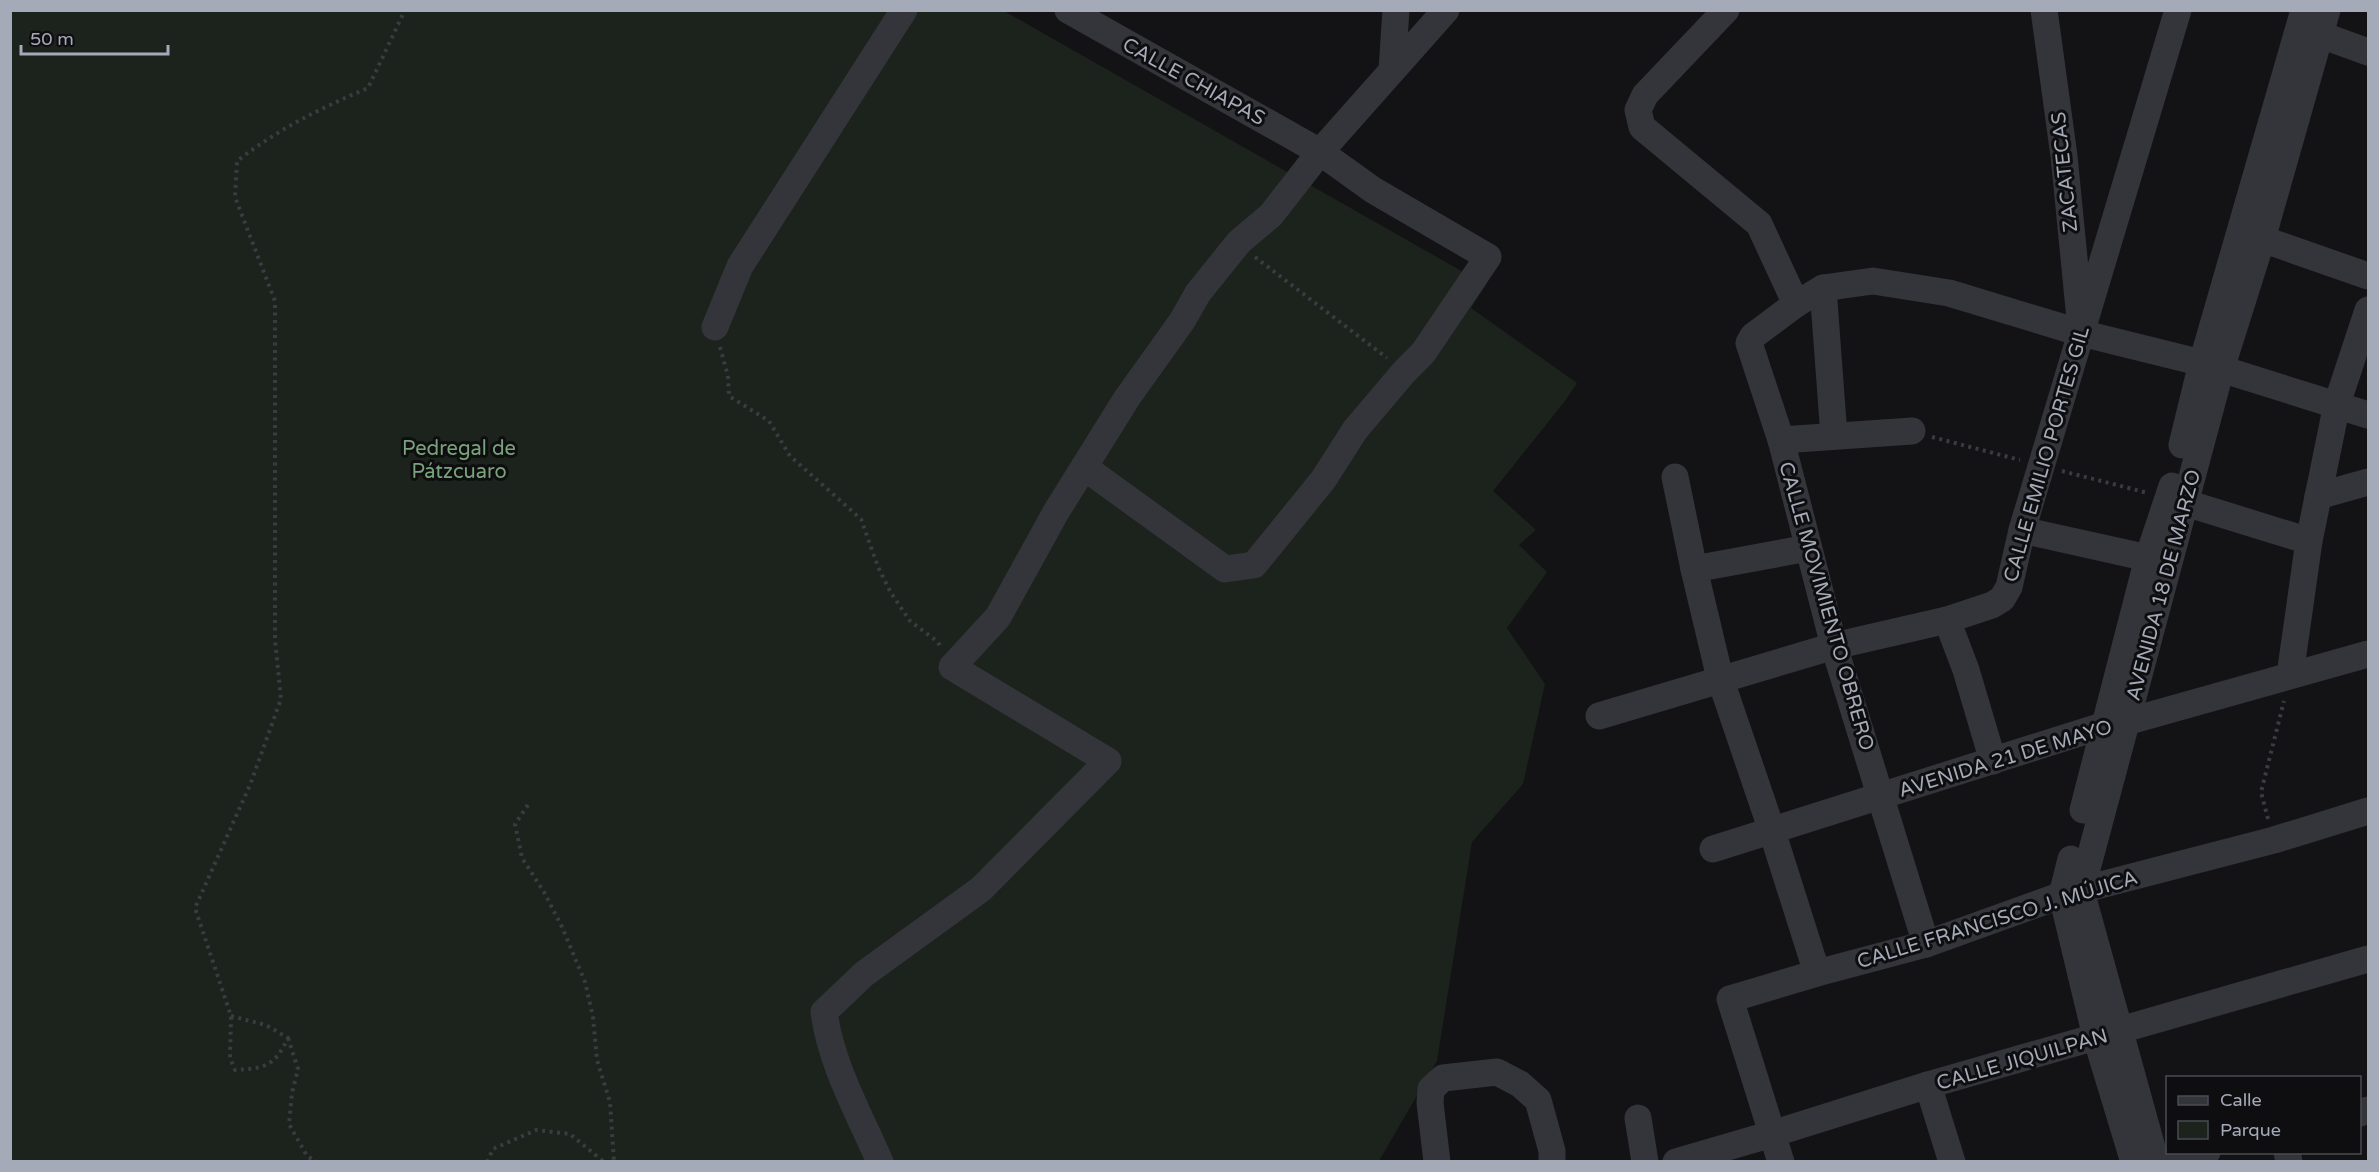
<svg xmlns="http://www.w3.org/2000/svg" width="2379" height="1172" font-family="'Varela Round',sans-serif">
	<style>
		.green { fill: #1b231c }
		.lines { fill: none; stroke-linecap: round; stroke-linejoin: round }
		.path { stroke: #3a3c41; stroke-width: 4; stroke-dasharray: 3 4.5; stroke-linecap: butt }
		.minor { stroke: #34353a; stroke-width: 27 }
		.labels { text-anchor: middle; stroke-width: 6; stroke-linejoin: round; paint-order: stroke }
		.street-label { font-size: 20px; fill: #a4aab7; stroke: #0e0e10 }
		.park-label { font-size: 20px; fill: #79a37b; stroke: #0e0e10 }
	</style>
	<rect width="100%" height="100%" fill="#131315"/>
	<path class="green" d="M10,11H1004L1486,285L1471,308L1577,383L1565,401L1493,491L1536,530L1519,545L1547,572L1507,628L1545,684L1523,784L1472,842L1437,1061L1379,1161H11Z"/>
	<g class="lines">
		<g class="path">
			<path d="M1255,257L1387,358"/>
			<path d="M720,347L728,376L729,396L769,421L790,456L861,519L878,567L891,593L910,621L938,642L941,648"/>
			<path d="M1932,437L2020,460"/>
			<path d="M2062,471L2148,493"/>
			<path d="M528,805L515,824L522,858L544,892L562,927L585,982L593,1017L597,1060L610,1102L614,1162"/>
			<path d="M2268,819L2261,792L2284,701"/>
			<path d="M231,1016L266,1025L288,1038C274,1067 265,1068 235,1070L230,1058L231,1016L195,908L250,785L281,699L275,640V301L235,197L237,161C280,128 319,109 368,88L405,10"/>
			<path d="M288,1038L298,1069L292,1093L289,1124L307,1156L317,1162"/>
			<path d="M487,1162L493,1149L536,1130L570,1134L604,1162"/>
		</g>
		<g class="minor">
			<path d="M1068,10L1320,152L1373,190L1488,257L1423,353L1404,372L1355,430L1323,480L1254,565L1225,569L1084,467"/>
			<path d="M1726,10L1645,95L1638,110L1642,127L1759,224L1796,304"/>
			<path d="M2044,10L2064,156L2080,319"/>
			<path d="M2321,35L2368,52"/>
			<path d="M1392,70L1396,10"/>
			<path d="M2262,239L2368,276"/>
			<path d="M1823,288L1834,436"/>
			<path d="M715,327L740,266L904,10"/>
			<path d="M1781,440L1912,431"/>
			<path d="M2182,445L2202,363L2304,10"/>
			<path d="M1675,477L1694,569L1720,678L1772,831L1817,973"/>
			<path d="M2318,496L2368,482"/>
			<path d="M2186,503L2309,541"/>
			<path d="M2022,530L2148,558"/>
			<path d="M1694,569L1808,548"/>
			<path d="M1947,620L1966,670L1993,761"/>
			<path d="M2290,675L2309,541L2337,404L2368,310"/>
			<path d="M1599,716L1834,646L1947,620L1992,605L2002,599L2009,587L2022,530L2178,10"/>
			<path d="M2083,810L2148,558L2172,486"/>
			<path d="M1713,849L2105,725L2126,722L2368,654"/>
			<path d="M2071,859L2062,895L2096,1037L2134,1162"/>
			<path d="M1926,944L1834,646L1781,440L1749,343L1753,336L1796,304L1823,288L1873,281L1949,293L2081,333L2202,363L2368,415"/>
			<path d="M1928,1085L1952,1162"/>
			<path d="M2360,1113L2368,1110"/>
			<path d="M1638,1118L1645,1162"/>
			<path d="M2287,1152L2289,1162"/>
			<path d="M880,1162C859,1113 831,1065 824,1012L864,974L981,889L1108,761L952,667L998,617L1056,512L1127,398L1182,321L1198,293L1239,242L1271,215L1320,152L1446,10"/>
			<path d="M1437,1162L1430,1103L1431,1089L1443,1078L1497,1072L1520,1084L1538,1100L1552,1151V1162"/>
			<path d="M1676,1162L1772,1134L1928,1085L2368,959"/>
			<path d="M1781,1162L1730,999L1817,973L1926,944L2062,895L2274,840L2368,811"/>
			<path d="M2156,1162L2081,891L2221,369L2262,239L2327,10"/>
			<path d="M2166,1162L2207,1152"/>
		</g>
	</g>
	<g class="labels">
		<g class="street-label">
			<text transform="translate(1194 81) rotate(29)" y="7">CALLE CHIAPAS</text>
			<text transform="translate(2064 172) rotate(-96)" y="7">ZACATECAS</text>
			<text transform="translate(2046 454) rotate(-74)" y="7">CALLE EMILIO PORTES GIL</text>
			<text transform="translate(2163 585) rotate(-75)" y="7">AVENIDA 18 DE MARZO</text>
			<text transform="translate(1827 606) rotate(74)" y="7">CALLE MOVIMIENTO OBRERO</text>
			<text transform="translate(2005 758) rotate(-17)" y="7">AVENIDA 21 DE MAYO</text>
			<text transform="translate(1997 919) rotate(-17)" y="7">CALLE FRANCISCO J. MÚJICA</text>
			<text transform="translate(2022 1059) rotate(-16)" y="7">CALLE JIQUILPAN</text>
		</g>
		<g class="park-label">
			<text x="459" y="455">Pedregal de<tspan x="459" dy="23">Pátzcuaro</tspan></text>
		</g>
	</g>
	<rect width="2379" height="1172" fill="none" stroke="#a4aab7" stroke-width="24"/>
	<rect x="2166" y="1076" width="195" height="78" fill="#0e0e10" stroke="#4a4c53" stroke-width="1.5"/>
	<rect x="2178" y="1096" width="30" height="9" fill="#34353a" stroke="#4a4c53" stroke-width="1.5"/>
	<text x="2220" y="1106" font-size="18" fill="#a4aab7">Calle</text>
	<rect x="2178" y="1121" width="30" height="18" fill="#1b231c" stroke="#4a4c53" stroke-width="1.5"/>
	<text x="2220" y="1136" font-size="18" fill="#a4aab7">Parque</text>
	<path d="M21 45v9h147v-9" fill="none" stroke="#a4aab7" stroke-width="3"/>
	<text x="30" y="45" font-size="18" fill="#a4aab7" stroke="#0e0e10" stroke-width="4.5" paint-order="stroke">50 m</text>
</svg>
